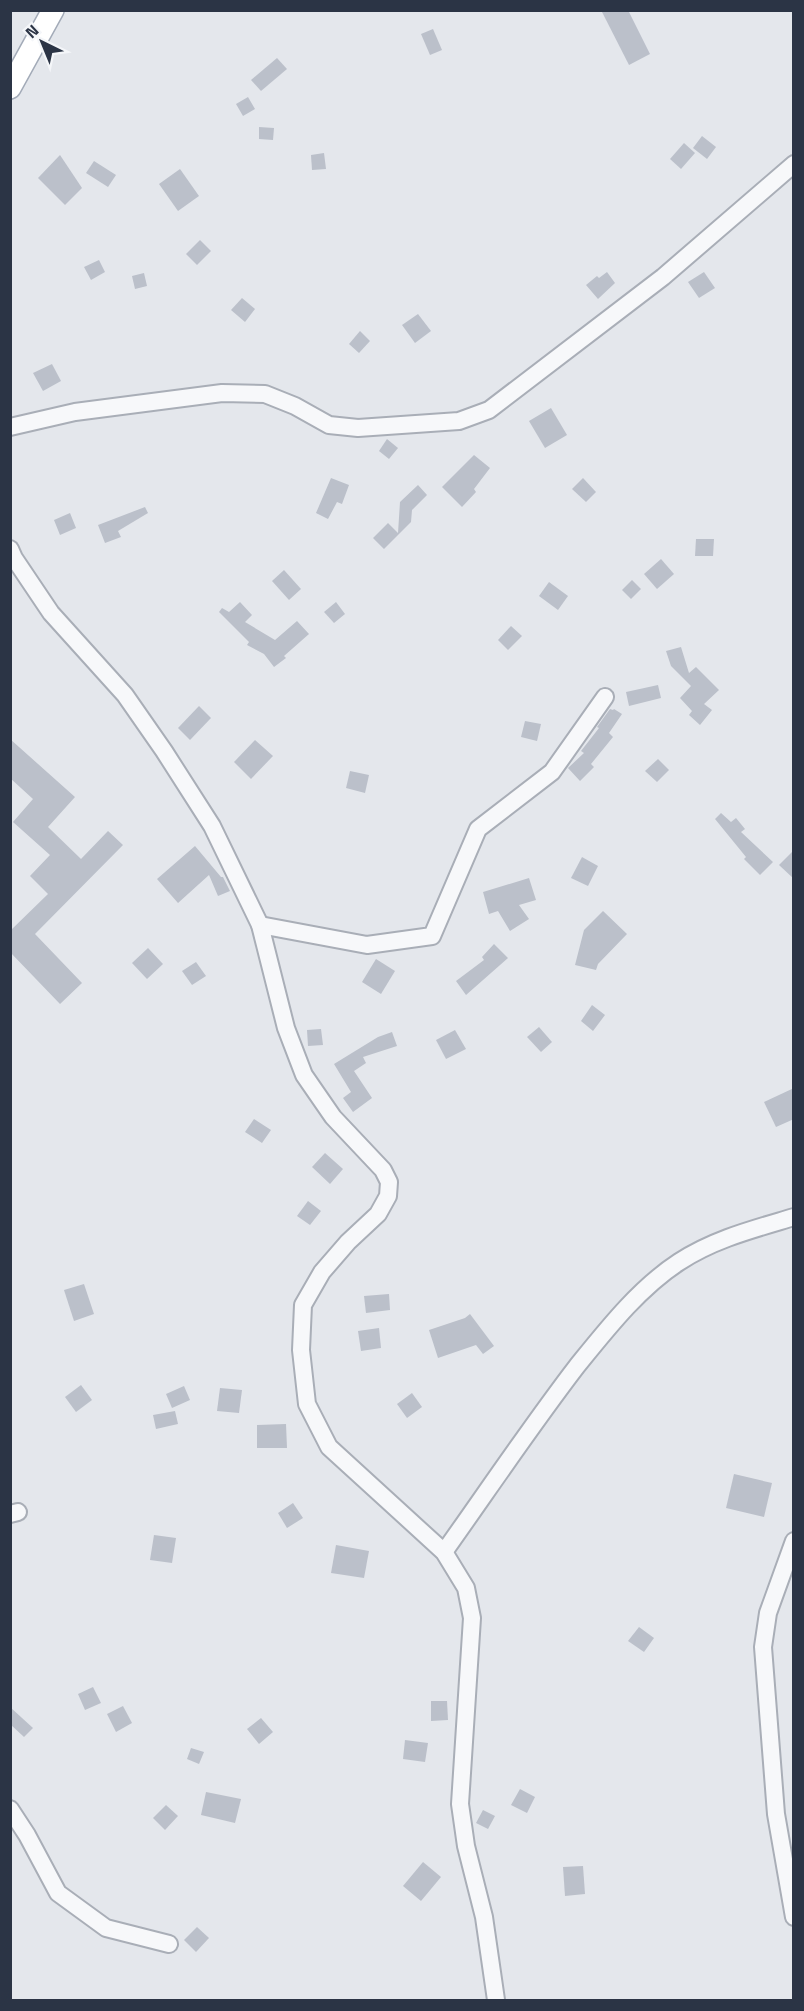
<svg xmlns="http://www.w3.org/2000/svg" width="804" height="2011" font-family="'Titillium Web',sans-serif">
	<style>
		.building { fill: #bbc0ca }
		.lines { fill: none; stroke-linecap: round; stroke-linejoin: round }
		.minor-casing { stroke: #a9aeb7; stroke-width: 20 }
		.major-casing { stroke: #a3abb8; stroke-width: 24 }
		.minor { stroke: #f7f8fa; stroke-width: 16 }
		.major { stroke: #fff; stroke-width: 21 }
	</style>
	<rect width="100%" height="100%" fill="#e4e7ec"/>
	<g class="building">
		<path d="M601,10H628L650,54L629,65Z"/>
		<path d="M433,29L442,50L430,55L421,34Z"/>
		<path d="M277,58L287,69L261,91L251,80Z"/>
		<path d="M248,97L255,109L243,116L236,104Z"/>
		<path d="M259,127L274,128L273,140L259,139Z"/>
		<path d="M702,136L716,147L707,159L693,148Z"/>
		<path d="M684,143L695,153L681,169L670,159Z"/>
		<path d="M324,153L326,169L312,170L311,155Z"/>
		<path d="M60,155L82,188L65,205L38,178Z"/>
		<path d="M94,161L116,175L108,187L86,173Z"/>
		<path d="M180,169L199,196L178,211L159,184Z"/>
		<path d="M200,240L211,251L197,265L186,254Z"/>
		<path d="M99,260L105,272L91,280L84,267Z"/>
		<path d="M607,272L615,283L598,299L586,285L597,276L599,278Z"/>
		<path d="M704,272L715,288L699,298L688,282Z"/>
		<path d="M144,273L147,286L135,289L132,276Z"/>
		<path d="M242,298L255,309L245,322L231,310Z"/>
		<path d="M418,314L431,331L415,343L402,325Z"/>
		<path d="M360,331L370,341L359,353L349,344Z"/>
		<path d="M52,364L61,381L43,391L33,373Z"/>
		<path d="M551,408L567,435L545,448L529,421Z"/>
		<path d="M387,439L398,448L389,459L379,451Z"/>
		<path d="M474,455L490,468L474,489L476,492L462,507L442,487Z"/>
		<path d="M331,478L349,485L342,504L337,502L328,519L316,513Z"/>
		<path d="M583,478L596,492L586,502L572,489Z"/>
		<path d="M418,485L427,495L412,510L411,522L384,549L373,538L388,523L398,533L400,502Z"/>
		<path d="M145,507L148,513L118,531L121,537L105,543L98,525Z"/>
		<path d="M70,513L76,528L60,535L54,520Z"/>
		<path d="M696,539H714L713,556H695Z"/>
		<path d="M661,559L674,574L657,589L644,574Z"/>
		<path d="M284,570L301,589L289,600L272,581Z"/>
		<path d="M632,580L641,589L631,599L622,590Z"/>
		<path d="M549,582L568,596L558,610L539,596Z"/>
		<path d="M240,602L252,615L245,622L275,640L297,621L309,634L284,656L286,658L274,667L264,654L247,645L249,642L219,612L222,608L229,612Z"/>
		<path d="M336,602L345,614L334,623L324,612Z"/>
		<path d="M511,626L522,636L508,650L498,640Z"/>
		<path d="M681,647L689,673L696,667L719,690L704,704L712,710L700,725L689,715L692,711L680,698L691,686L671,666L666,651Z"/>
		<path d="M658,685L661,698L629,706L626,692Z"/>
		<path d="M199,706L211,718L190,740L178,728Z"/>
		<path d="M610,709L613,710L614,709L622,714L609,733L613,737L591,764L594,767L580,781L568,768L584,753L581,751L599,728L597,727Z"/>
		<path d="M525,721L541,724L537,741L521,737Z"/>
		<path d="M10,739L75,797L48,827L81,859L108,831L123,845L35,934L82,983L60,1004L10,952V931L48,894L30,876L50,855L13,822L33,799L10,778Z"/>
		<path d="M255,740L273,756L251,779L234,762Z"/>
		<path d="M658,759L669,770L657,782L645,771Z"/>
		<path d="M350,771L369,775L365,793L346,788Z"/>
		<path d="M721,813L731,822L736,818L745,829L741,832L773,862L760,875L744,859L746,857L715,819Z"/>
		<path d="M195,846L221,877H223L230,891L218,896L209,875L178,903L157,879Z"/>
		<path d="M794,850V879L779,865Z"/>
		<path d="M582,857L598,866L588,886L571,878Z"/>
		<path d="M529,878L536,900L519,905L529,919L510,931L498,911L489,914L483,892Z"/>
		<path d="M603,911L627,934L598,964L596,970L575,965L584,930Z"/>
		<path d="M494,944L508,958L466,995L456,981L484,960L482,957Z"/>
		<path d="M148,948L163,964L147,979L132,963Z"/>
		<path d="M376,959L395,971L381,994L362,982Z"/>
		<path d="M196,962L206,976L192,985L182,971Z"/>
		<path d="M592,1005L605,1015L593,1031L581,1021Z"/>
		<path d="M539,1027L552,1042L541,1052L527,1037Z"/>
		<path d="M321,1029L323,1045L308,1046L307,1030Z"/>
		<path d="M455,1030L466,1049L446,1059L436,1040Z"/>
		<path d="M392,1032L397,1046L363,1057L366,1063L354,1071L372,1098L353,1112L343,1098L351,1092L334,1064L378,1037Z"/>
		<path d="M794,1088V1119L776,1127L764,1102Z"/>
		<path d="M254,1119L271,1130L262,1143L245,1132Z"/>
		<path d="M325,1153L343,1169L330,1184L312,1167Z"/>
		<path d="M308,1201L321,1211L310,1225L297,1216Z"/>
		<path d="M84,1284L94,1314L74,1321L64,1290Z"/>
		<path d="M389,1294L390,1310L366,1313L364,1296Z"/>
		<path d="M470,1314L494,1346L483,1354L476,1345L438,1358L429,1330L465,1318Z"/>
		<path d="M379,1328L381,1348L361,1351L358,1331Z"/>
		<path d="M81,1385L92,1400L76,1412L65,1397Z"/>
		<path d="M184,1386L190,1400L172,1408L166,1394Z"/>
		<path d="M220,1388L242,1390L239,1413L217,1411Z"/>
		<path d="M412,1393L422,1407L407,1418L397,1404Z"/>
		<path d="M175,1411L178,1424L156,1429L153,1415Z"/>
		<path d="M286,1424L287,1448H257V1425Z"/>
		<path d="M734,1474L772,1483L764,1517L726,1508Z"/>
		<path d="M293,1503L303,1518L287,1528L278,1513Z"/>
		<path d="M154,1535L176,1538L172,1563L150,1560Z"/>
		<path d="M336,1545L369,1551L364,1578L331,1573Z"/>
		<path d="M639,1627L654,1638L644,1652L628,1641Z"/>
		<path d="M93,1687L101,1703L85,1710L78,1694Z"/>
		<path d="M431,1701H447L448,1720L431,1721Z"/>
		<path d="M123,1706L132,1723L116,1732L107,1714Z"/>
		<path d="M10,1707L33,1728L24,1737L10,1724Z"/>
		<path d="M261,1718L273,1732L259,1744L247,1729Z"/>
		<path d="M405,1740L428,1743L425,1762L403,1759Z"/>
		<path d="M191,1748L204,1752L199,1764L187,1759Z"/>
		<path d="M520,1789L535,1797L527,1813L511,1805Z"/>
		<path d="M206,1792L241,1799L235,1823L201,1815Z"/>
		<path d="M166,1805L178,1816L165,1830L153,1818Z"/>
		<path d="M483,1810L495,1816L488,1829L476,1823Z"/>
		<path d="M423,1862L441,1877L421,1901L403,1886Z"/>
		<path d="M583,1866L585,1894L565,1896L563,1867Z"/>
		<path d="M197,1927L209,1938L196,1952L184,1940Z"/>
	</g>
	<g class="lines">
		<g class="minor-casing">
			<g id="minor">
				<path d="M10,427L75,412L222,393L265,394L295,406L329,425L358,428L459,421L489,410L663,277L794,164"/>
				<path d="M10,549L14,558L51,613L125,695L164,751L212,826L260,925L286,1028L304,1075L333,1117L383,1170L389,1182L388,1196L378,1214L348,1242L322,1272L303,1305L301,1350L307,1404L329,1447L444,1552L466,1588L472,1618L460,1804L466,1846L484,1917L496,2000"/>
				<path d="M260,925L367,945L432,936L478,829L552,772L605,697"/>
				<path d="M10,1514L18,1512"/>
				<path d="M794,1541L768,1613L763,1647L776,1814L794,1917"/>
				<path d="M444,1552C488,1490 531,1426 577,1366C607,1329 639,1288 679,1262C714,1239 754,1229 794,1217"/>
				<path d="M10,1809L27,1835L58,1893L106,1928L169,1944"/>
			</g>
		</g>
		<g class="major-casing">
			<path id="major" d="M10,88L53,10"/>
		</g>
		<use href="#minor" class="minor"/>
		<use href="#major" class="major"/>
	</g>
	<rect width="804" height="2011" fill="none" stroke="#2b3445" stroke-width="24"/>
	<g transform="translate(42 42) rotate(317)" stroke="#f4f6f9" stroke-width="4.5" paint-order="stroke">
	<path d="M0-4.5L10 22L0 15L-10 22Z" fill="#2b3445"/>
	<text y="-9" font-size="16" font-weight="bold" text-anchor="middle" fill="#2b3445">N</text>
	</g>
</svg>
